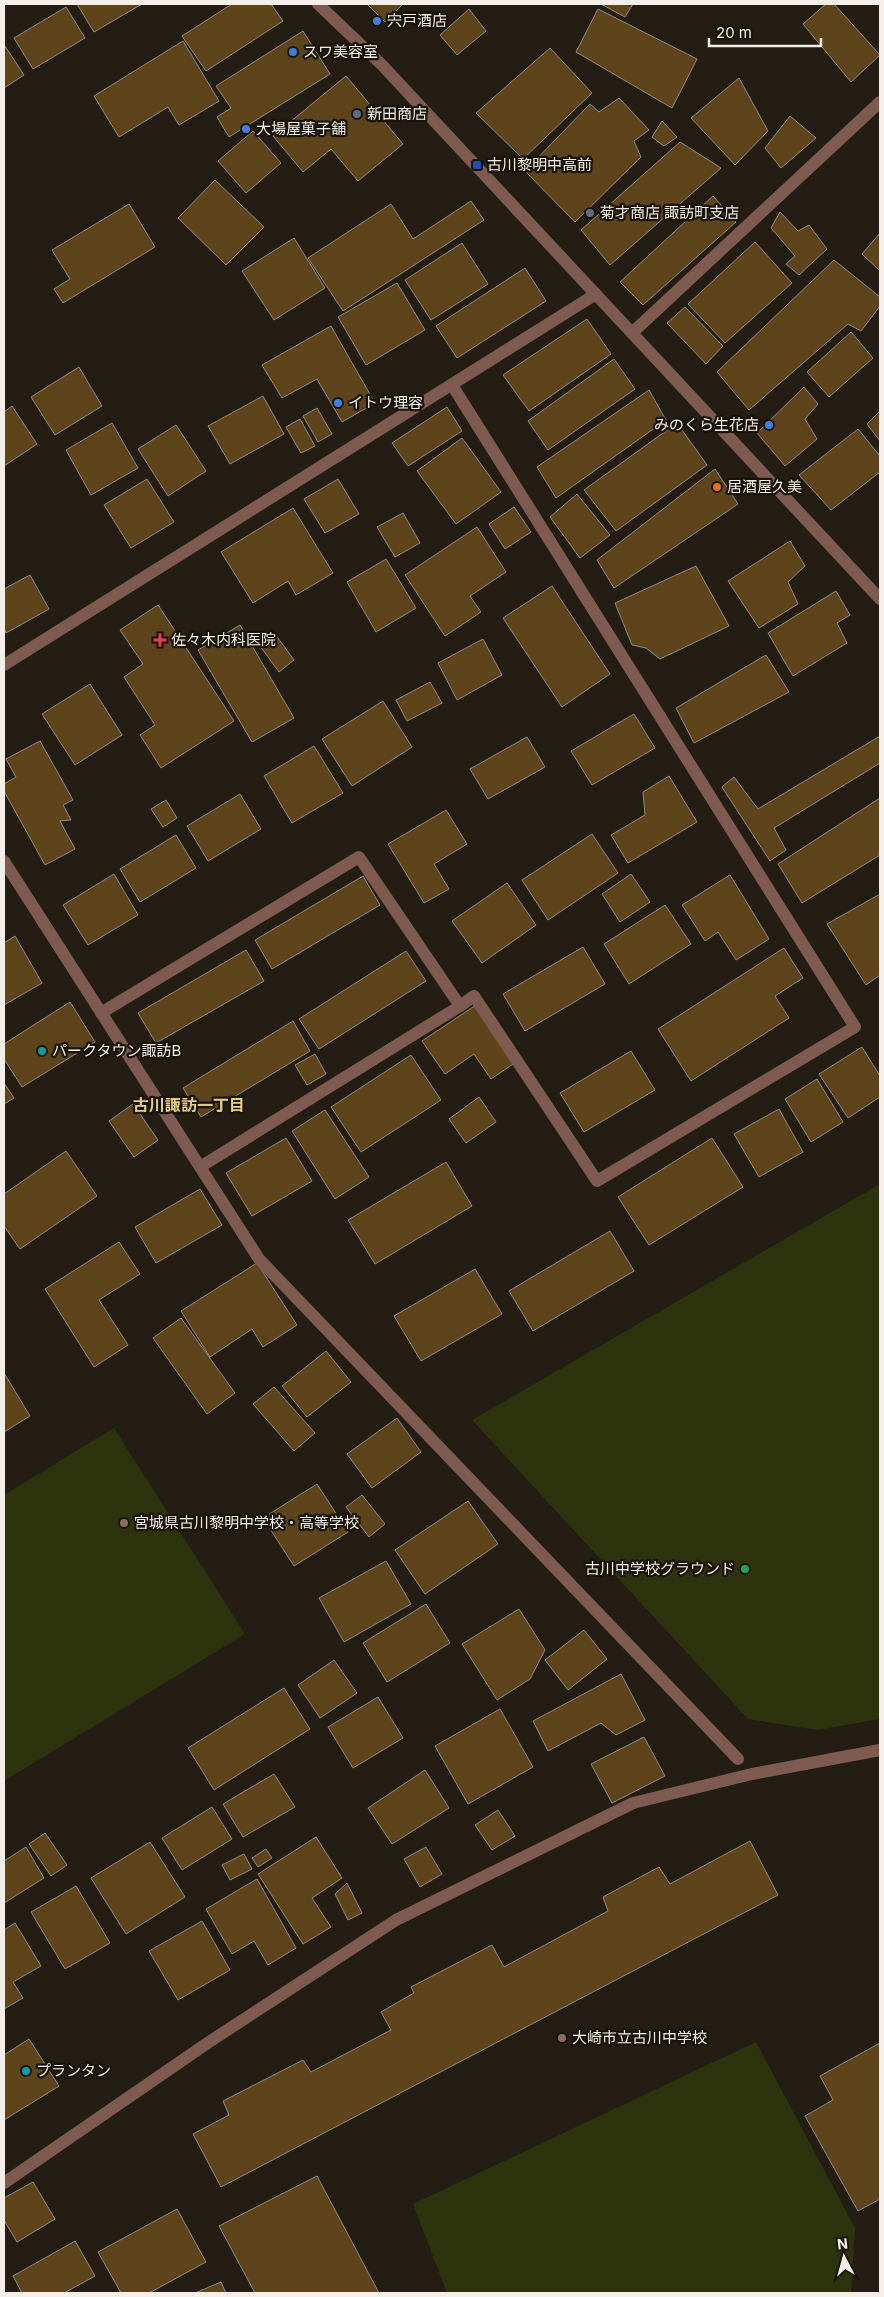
<svg xmlns="http://www.w3.org/2000/svg" width="884" height="2297" font-family="Inter,'Noto Sans JP',sans-serif">
	<style>
		.green { fill: #2d340d }
		.building { fill: #5e441b; stroke: #938b7f }
		.lines { fill: none; stroke-linecap: round; stroke-linejoin: round }
		.street { stroke: #7e5a50; stroke-width: 12 }
		.shop-dot { fill: #3f7fe0; stroke: #1a130a; stroke-width: 2 }
		.service-dot { fill: #5c6f8a; stroke: #1a130a; stroke-width: 2 }
		.transit-dot { fill: #1a4fb4; stroke: #1a130a; stroke-width: 2 }
		.food-dot { fill: #e8710a; stroke: #1a130a; stroke-width: 2 }
		.health-dot { fill: #e0444e; stroke: #1a130a; stroke-width: 2 }
		.culture-dot { fill: #0f9aa8; stroke: #1a130a; stroke-width: 2 }
		.education-dot { fill: #8d6e63; stroke: #1a130a; stroke-width: 2 }
		.leisure-dot { fill: #2e9e5b; stroke: #1a130a; stroke-width: 2 }
		.labels { text-anchor: middle; stroke-width: 4.5; stroke-linejoin: round; paint-order: stroke }
		.poi-label { font-size: 15px; fill: #f3eee7; stroke: #1a130a; text-anchor: start }
		.neighbourhood-label { font-size: 16px; font-weight: bold; fill: #e4ce81; stroke: #1a130a }
	</style>
	<rect width="100%" height="100%" fill="#231d13"/>
	<g class="green">
		<path d="M880,1184V1719L817,1730L748,1719L472,1420Z"/>
		<path d="M114,1428L245,1634L4,1781V1495Z"/>
		<path d="M756,2042L855,2228L851,2293H447L413,2204Z"/>
	</g>
	<g class="building">
		<path d="M77,4H142L94,32Z"/>
		<path d="M232,4H271L283,21L206,71L182,36Z"/>
		<path d="M367,4H403L385,22Z"/>
		<path d="M601,4H633L625,17Z"/>
		<path d="M826,4H834L880,55L851,82L803,24Z"/>
		<path d="M66,7L85,38L33,69L14,38Z"/>
		<path d="M469,9L486,31L457,55L440,35Z"/>
		<path d="M598,9L697,59L672,108L576,52Z"/>
		<path d="M303,31L330,74L229,137L217,117L231,108L216,86Z"/>
		<path d="M183,41L219,101L179,125L168,107L119,137L94,96Z"/>
		<path d="M5,46L24,75L4,88V47Z"/>
		<path d="M550,48L592,93L523,159L476,113Z"/>
		<path d="M346,76L403,144L358,181L331,149L303,172L273,136Z"/>
		<path d="M739,78L768,131L735,165L691,118Z"/>
		<path d="M619,98L649,130L634,141L641,157L575,222L525,171L590,104L599,112Z"/>
		<path d="M790,116L816,138L781,168L765,148Z"/>
		<path d="M662,121L677,137L664,146L652,137Z"/>
		<path d="M253,131L281,163L246,193L218,161Z"/>
		<path d="M680,142L721,168L610,265L581,230Z"/>
		<path d="M215,180L264,227L226,265L178,218Z"/>
		<path d="M713,196L736,222L643,305L620,282Z"/>
		<path d="M471,201L484,220L343,311L308,258L391,204L413,239Z"/>
		<path d="M129,204L155,247L63,303L54,289L70,279L52,250Z"/>
		<path d="M780,212L798,231L809,225L827,249L799,275L786,264L795,256L771,228Z"/>
		<path d="M880,233V271L862,254Z"/>
		<path d="M294,238L325,288L274,320L242,271Z"/>
		<path d="M755,242L792,283L725,343L688,304Z"/>
		<path d="M462,243L488,284L431,320L405,280Z"/>
		<path d="M834,260L880,297V306L861,331L848,324L749,410L717,372Z"/>
		<path d="M525,268L546,301L457,358L436,326Z"/>
		<path d="M397,283L425,330L366,365L338,317Z"/>
		<path d="M685,307L723,346L706,364L667,323Z"/>
		<path d="M587,319L611,354L529,411L503,375Z"/>
		<path d="M331,326L375,403L342,422L317,379L282,398L262,365Z"/>
		<path d="M851,332L873,358L829,397L807,372Z"/>
		<path d="M614,359L635,389L548,450L528,421Z"/>
		<path d="M79,367L102,406L55,435L31,397Z"/>
		<path d="M804,387L818,404L805,419L817,439L785,466L757,433Z"/>
		<path d="M649,390L666,420L556,498L537,467Z"/>
		<path d="M263,396L284,434L230,464L208,426Z"/>
		<path d="M12,406L37,444L4,466V412Z"/>
		<path d="M447,407L462,431L408,466L392,443Z"/>
		<path d="M317,408L332,434L318,442L303,416Z"/>
		<path d="M880,411V441L867,424Z"/>
		<path d="M300,419L315,446L301,453L286,427Z"/>
		<path d="M112,423L138,468L91,495L66,450Z"/>
		<path d="M677,423L707,465L616,531L584,490Z"/>
		<path d="M176,425L206,471L168,496L138,449Z"/>
		<path d="M858,429L880,456V472L831,510L799,475Z"/>
		<path d="M462,438L501,492L456,524L417,471Z"/>
		<path d="M715,469L738,504L614,588L597,560Z"/>
		<path d="M147,479L174,522L131,548L104,505Z"/>
		<path d="M338,479L359,514L325,533L304,499Z"/>
		<path d="M577,494L610,535L580,558L550,517Z"/>
		<path d="M514,507L531,532L505,549L489,524Z"/>
		<path d="M293,508L333,573L296,595L288,581L253,603L221,552Z"/>
		<path d="M403,513L420,543L395,557L377,527Z"/>
		<path d="M477,527L506,572L470,596L481,612L445,636L405,575Z"/>
		<path d="M790,541L805,566L788,582L798,604L759,628L728,581Z"/>
		<path d="M386,559L416,608L376,632L347,582Z"/>
		<path d="M696,566L729,626L660,659L646,648L632,645L615,603Z"/>
		<path d="M30,575L49,609L6,633L4,628V589Z"/>
		<path d="M552,586L610,674L562,707L503,618Z"/>
		<path d="M836,591L850,615L837,623L847,643L793,676L768,633Z"/>
		<path d="M158,605L234,721L161,768L140,735L155,725L124,677L143,664L120,630Z"/>
		<path d="M240,625L294,718L252,742L198,650Z"/>
		<path d="M275,634L294,660L279,672L260,646Z"/>
		<path d="M483,639L502,675L457,700L438,663Z"/>
		<path d="M766,655L789,692L694,743L676,708Z"/>
		<path d="M430,682L442,703L407,721L396,700Z"/>
		<path d="M90,684L122,735L75,765L42,714Z"/>
		<path d="M383,701L412,747L352,786L322,739Z"/>
		<path d="M634,714L655,748L592,785L571,751Z"/>
		<path d="M880,736V763L774,828L786,850L770,861L722,787L734,777L758,809Z"/>
		<path d="M527,737L545,767L488,799L470,769Z"/>
		<path d="M40,741L73,800L63,805L71,820L60,821L75,849L45,865L4,791V784L16,777L6,759Z"/>
		<path d="M314,746L343,793L292,823L264,776Z"/>
		<path d="M669,776L697,822L628,863L611,835L645,815L643,792Z"/>
		<path d="M240,794L261,829L208,861L187,826Z"/>
		<path d="M880,798V855L802,903L778,864Z"/>
		<path d="M166,800L177,818L163,827L151,809Z"/>
		<path d="M446,810L467,844L434,864L449,889L424,903L388,844Z"/>
		<path d="M592,834L618,873L548,920L522,880Z"/>
		<path d="M176,835L196,868L140,902L120,869Z"/>
		<path d="M114,874L138,915L88,945L63,905Z"/>
		<path d="M631,874L650,902L620,922L602,894Z"/>
		<path d="M730,875L769,939L736,960L718,932L705,941L682,905Z"/>
		<path d="M363,876L380,905L272,969L255,940Z"/>
		<path d="M507,883L536,925L482,963L452,921Z"/>
		<path d="M880,894V975L866,985L827,924Z"/>
		<path d="M665,905L691,944L629,984L604,944Z"/>
		<path d="M15,936L42,983L4,1005V943Z"/>
		<path d="M583,947L605,984L525,1031L503,994Z"/>
		<path d="M784,948L803,978L775,996L789,1018L691,1081L658,1029Z"/>
		<path d="M246,950L264,981L156,1043L138,1013Z"/>
		<path d="M406,951L426,981L319,1049L299,1019Z"/>
		<path d="M70,1002L95,1042L22,1087L4,1059V1044Z"/>
		<path d="M476,1005L516,1062L491,1079L474,1054L445,1074L422,1041Z"/>
		<path d="M293,1021L310,1051L201,1117L183,1088Z"/>
		<path d="M862,1047L880,1076V1097L848,1118L819,1074Z"/>
		<path d="M631,1051L655,1090L584,1132L560,1093Z"/>
		<path d="M315,1054L326,1074L307,1085L295,1065Z"/>
		<path d="M411,1055L441,1100L361,1152L331,1107Z"/>
		<path d="M817,1079L843,1122L811,1142L785,1099Z"/>
		<path d="M4,1083L14,1098L4,1104Z"/>
		<path d="M479,1097L496,1122L466,1143L449,1119Z"/>
		<path d="M133,1104L158,1140L134,1157L109,1121Z"/>
		<path d="M779,1109L803,1152L759,1177L734,1134Z"/>
		<path d="M325,1110L369,1177L335,1199L292,1131Z"/>
		<path d="M286,1138L312,1181L252,1216L226,1173Z"/>
		<path d="M712,1138L743,1187L649,1245L618,1197Z"/>
		<path d="M66,1151L97,1196L20,1249L4,1226V1194Z"/>
		<path d="M446,1162L472,1206L375,1264L348,1220Z"/>
		<path d="M200,1189L222,1225L156,1263L135,1227Z"/>
		<path d="M610,1231L634,1271L533,1331L509,1291Z"/>
		<path d="M119,1242L140,1274L99,1300L128,1345L94,1367L45,1289Z"/>
		<path d="M257,1263L297,1325L263,1347L252,1329L210,1357L181,1311Z"/>
		<path d="M475,1269L502,1314L421,1361L394,1316Z"/>
		<path d="M181,1318L235,1393L207,1414L153,1338Z"/>
		<path d="M326,1351L351,1382L307,1417L282,1386Z"/>
		<path d="M4,1373L30,1416L4,1432Z"/>
		<path d="M274,1387L315,1433L294,1451L253,1404Z"/>
		<path d="M397,1418L421,1452L372,1488L347,1454Z"/>
		<path d="M317,1484L348,1532L294,1566L263,1518Z"/>
		<path d="M362,1495L385,1524L369,1537L346,1507Z"/>
		<path d="M468,1501L498,1544L425,1594L395,1550Z"/>
		<path d="M386,1561L411,1604L344,1642L319,1598Z"/>
		<path d="M426,1604L450,1643L387,1682L363,1643Z"/>
		<path d="M519,1609L545,1650L530,1679L497,1700L462,1644Z"/>
		<path d="M584,1630L607,1659L568,1690L545,1660Z"/>
		<path d="M334,1660L357,1693L320,1718L298,1685Z"/>
		<path d="M621,1674L645,1720L616,1735L601,1723L548,1751L533,1721Z"/>
		<path d="M284,1688L310,1729L214,1790L188,1748Z"/>
		<path d="M378,1697L403,1738L353,1768L328,1727Z"/>
		<path d="M500,1709L533,1767L468,1804L435,1746Z"/>
		<path d="M644,1737L665,1776L612,1803L591,1764Z"/>
		<path d="M425,1770L449,1808L392,1844L368,1808Z"/>
		<path d="M274,1774L295,1807L243,1837L223,1804Z"/>
		<path d="M212,1807L232,1839L182,1870L162,1838Z"/>
		<path d="M498,1810L515,1836L492,1850L475,1825Z"/>
		<path d="M45,1833L67,1865L51,1876L29,1844Z"/>
		<path d="M316,1837L342,1878L312,1898L331,1927L303,1944L258,1874Z"/>
		<path d="M750,1841L778,1895L221,2187L193,2134L229,2115L223,2101L303,2060L311,2072L391,2030L381,2012L414,1993L411,1987L492,1945L504,1967L608,1911L603,1897L659,1867L670,1884Z"/>
		<path d="M150,1842L185,1897L126,1934L91,1878Z"/>
		<path d="M26,1847L44,1878L4,1903V1861Z"/>
		<path d="M426,1847L442,1874L420,1887L404,1859Z"/>
		<path d="M266,1849L272,1858L258,1867L252,1858Z"/>
		<path d="M244,1854L252,1869L230,1880L222,1865Z"/>
		<path d="M257,1879L296,1948L268,1965L254,1941L232,1954L206,1909Z"/>
		<path d="M347,1883L362,1913L348,1920L335,1894Z"/>
		<path d="M76,1886L110,1943L65,1969L31,1912Z"/>
		<path d="M202,1921L230,1970L178,2000L149,1951Z"/>
		<path d="M15,1923L41,1966L13,1982L23,1998L4,2009V1930Z"/>
		<path d="M29,2039L59,2086L4,2120V2055Z"/>
		<path d="M880,2043V2199L858,2211L805,2116L833,2100L820,2076Z"/>
		<path d="M317,2176L379,2293H255L219,2226Z"/>
		<path d="M33,2182L55,2219L17,2242L4,2220V2198Z"/>
		<path d="M177,2209L206,2262L149,2293H121L98,2252Z"/>
		<path d="M75,2241L95,2276L64,2293H22L13,2276Z"/>
		<path d="M221,2282L226,2293H195Z"/>
	</g>
	<g class="lines">
		<g class="street">
			<path d="M318,4L382,65L880,599"/>
			<path d="M632,333L880,102"/>
			<path d="M452,385L855,1027L597,1181L474,996L460,1006"/>
			<path d="M4,665L596,294"/>
			<path d="M4,861L259,1259L738,1759"/>
			<path d="M101,1013L359,857L460,1006L200,1167"/>
			<path d="M4,2183L209,2042L396,1920L633,1803L752,1774L880,1750"/>
		</g>
	</g>
	<g class="shop-dot">
		<circle cx="377" cy="21" r="5"/>
		<circle cx="293" cy="52" r="5"/>
		<circle cx="246" cy="129" r="5"/>
		<circle cx="338" cy="403" r="5"/>
		<circle cx="769" cy="425" r="5"/>
	</g>
	<g class="service-dot">
		<circle cx="357" cy="114" r="5"/>
		<circle cx="590" cy="213" r="5"/>
	</g>
	<rect class="transit-dot" x="472" y="160" width="10" height="10" rx="2.5"/>
	<circle class="food-dot" cx="717" cy="487" r="5"/>
	<path class="health-dot" d="M157.5 632.5h5v5h5v5h-5v5h-5v-5h-5v-5h5z"/>
	<g class="culture-dot">
		<circle cx="42" cy="1051" r="5"/>
		<circle cx="26" cy="2071" r="5"/>
	</g>
	<g class="education-dot">
		<circle cx="124" cy="1523" r="5"/>
		<circle cx="562" cy="2038" r="5"/>
	</g>
	<circle class="leisure-dot" cx="745" cy="1569" r="5"/>
	<g class="labels">
		<g class="poi-label">
			<text x="387" y="26">宍戸酒店</text>
			<text x="303" y="57">スワ美容室</text>
			<text x="367" y="119">新田商店</text>
			<text x="256" y="134">大場屋菓子舗</text>
			<text x="487" y="170">古川黎明中高前</text>
			<text x="600" y="218">菊才商店 諏訪町支店</text>
			<text x="348" y="408">イトウ理容</text>
			<text x="759" y="430" text-anchor="end">みのくら生花店</text>
			<text x="727" y="492">居酒屋久美</text>
			<text x="171" y="645">佐々木内科医院</text>
			<text x="52" y="1056">パークタウン諏訪B</text>
			<text x="134" y="1528">宮城県古川黎明中学校・高等学校</text>
			<text x="735" y="1574" text-anchor="end">古川中学校グラウンド</text>
			<text x="572" y="2043">大崎市立古川中学校</text>
			<text x="36" y="2076">プランタン</text>
		</g>
		<g class="neighbourhood-label">
			<text x="189" y="1111">古川諏訪一丁目</text>
		</g>
	</g>
	<rect width="884" height="2297" fill="none" stroke="#f3eee7" stroke-width="10"/>
	<g transform="translate(844 2257) rotate(354)" stroke="#1a130a" stroke-width="4" paint-order="stroke">
	<path d="M0-4L9 19L0 12L-9 19Z" fill="#f3eee7"/>
	<text y="-8" font-size="14" font-weight="bold" text-anchor="middle" fill="#f3eee7">N</text>
	</g>
	<path d="M709 38v8h112v-8" fill="none" stroke="#f3eee7" stroke-width="2.5"/>
	<text x="716" y="38" font-size="15" fill="#f3eee7" stroke="#1a130a" stroke-width="4" paint-order="stroke">20 m</text>
</svg>
